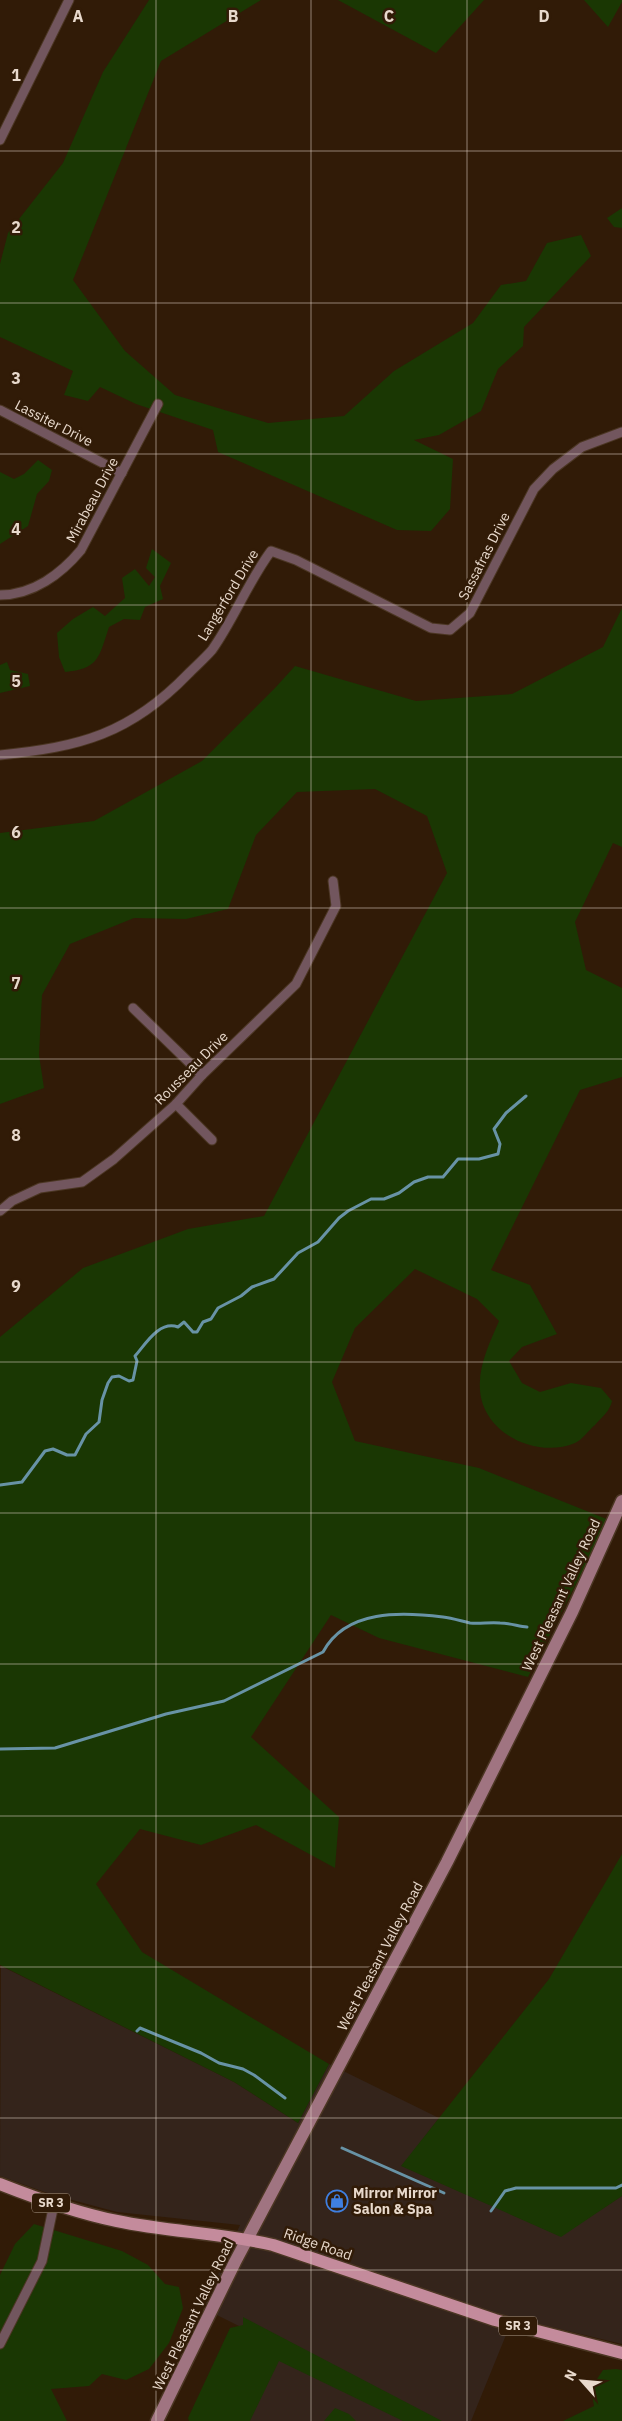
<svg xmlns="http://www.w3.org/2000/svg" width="622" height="2421" font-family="'IBM Plex Sans',sans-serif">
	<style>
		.commercial { fill: #34241b }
		.green { fill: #1a3703 }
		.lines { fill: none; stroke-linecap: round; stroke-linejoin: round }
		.stream { stroke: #6893a6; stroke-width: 3 }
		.minor-casing { stroke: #4b3623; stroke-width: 11 }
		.secondary-casing { stroke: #4b3623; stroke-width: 15 }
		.primary-casing { stroke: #4b3623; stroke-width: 15 }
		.minor { stroke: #72565e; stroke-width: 9 }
		.secondary { stroke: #a07481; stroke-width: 12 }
		.primary { stroke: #c48b9c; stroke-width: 12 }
		.grid { fill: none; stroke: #e8d9cc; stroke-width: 1; stroke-opacity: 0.55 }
		.labels { text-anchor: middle; stroke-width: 5; stroke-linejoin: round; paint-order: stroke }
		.shield { fill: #311b07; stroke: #b1a091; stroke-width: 1 }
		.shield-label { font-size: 12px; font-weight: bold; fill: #e8d9cc }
		.street-label { font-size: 14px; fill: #e8d9cc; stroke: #311b07 }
		.poi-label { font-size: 14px; font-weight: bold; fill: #e8d9cc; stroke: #311b07; text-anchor: start }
		.grid-label { font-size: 16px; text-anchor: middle; font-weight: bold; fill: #e8d9cc; stroke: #311b07; stroke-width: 5; stroke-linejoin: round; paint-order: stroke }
	</style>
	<rect width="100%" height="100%" fill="#311b07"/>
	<path class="commercial" d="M1,1966L234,2082L298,2123L329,2064L439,2118L402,2166L560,2236L622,2196V2344L513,2318L471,2421H245L279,2346L203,2308L240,2225L117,2212L50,2194L0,2176Z"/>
	<g class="green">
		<path d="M149,0H261L161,61L73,280L125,351L175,395L268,423L344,416L394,371L473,323L501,285L526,281L547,243L581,235L591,256L524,327L523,346L498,369L481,411L439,435L414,440L453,459L450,509L431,531L397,530L218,452L213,430L136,404L100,387L88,401L64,395L73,371L0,337V264L8,233L63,163L103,72Z"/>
		<path d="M338,0H484L436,53Z"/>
		<path d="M584,0H622V2L608,27Z"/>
		<path d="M622,208V228L614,227L607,218Z"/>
		<path d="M38,460L52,470L49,481L37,494L28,526L0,544V472L14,479L24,474Z"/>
		<path d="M152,549L171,563L160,586L163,599L145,607L140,620L124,619L109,627C99,657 99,669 65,672L59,657L57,633L73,619L93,607L105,616L125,598L122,578L135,569L149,586L155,577L146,568Z"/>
		<path d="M622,608V847L613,843L575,922L586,970L622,988V1077L580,1090L491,1270L530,1285L557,1334L522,1347L509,1361L522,1383L540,1392L571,1383L601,1388L612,1401C610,1411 602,1417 595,1425C589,1430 582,1440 575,1443C537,1459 483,1434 480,1390C478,1366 490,1342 499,1321L477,1299L415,1269L355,1328L332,1382L355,1441L479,1468L609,1520L528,1677L379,1638L331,1615L251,1737L339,1817L335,1868L256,1825L201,1845L140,1829L96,1884L142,1952L329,2064L298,2123L234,2082L0,1965V1337L83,1268L188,1229L264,1216L447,873L427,816L375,789L297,792L256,835L228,909L186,919L134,918L70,944L42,995L39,1055L44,1088L0,1104V833L94,821L202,761L275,688L295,666L416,701L512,694L603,647Z"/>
		<path d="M7,662L10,670L28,674L30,686L0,693V665Z"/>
		<path d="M622,1854V2196L561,2237L401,2166L549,1979Z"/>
		<path d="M34,2224L122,2251L148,2265L165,2284L179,2287L183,2308L169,2343L149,2369L126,2380L102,2374L89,2386L51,2389L67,2421H0V2275L15,2244Z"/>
		<path d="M243,2317L442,2421H403L279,2361L250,2421H189L188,2418L230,2328L243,2325Z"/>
		<path d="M616,2369L622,2370V2421H563L594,2406L591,2388L603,2370Z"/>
		<path d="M335,2408L349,2414L356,2421H324Z"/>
	</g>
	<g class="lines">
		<g class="stream">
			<path d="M0,1485L22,1482L45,1451L53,1449L67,1455H75L86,1434L99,1422L102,1400L108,1383L112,1377L119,1376L129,1381L133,1380L137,1361L135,1356C145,1345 159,1320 178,1327L184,1322L193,1332H197L203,1322L211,1319L218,1308L241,1296L252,1287L274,1279L298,1253L318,1242L339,1218L348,1211L371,1199H384L399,1193L414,1182L428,1177H443L458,1159H479L498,1154L500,1144L494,1129L506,1113L526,1096"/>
			<path d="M0,1749L55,1748L166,1714L224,1701L323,1652C346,1609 402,1612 443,1617C452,1618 461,1621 470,1623C480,1624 490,1622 500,1623C509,1623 518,1626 527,1627"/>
			<path d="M137,2031L140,2028L201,2053L219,2063L243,2069L254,2075L285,2098"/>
			<path d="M342,2148L444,2193"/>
			<path d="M491,2211L505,2191L516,2188H616L622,2185"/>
		</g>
		<g class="minor-casing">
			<g id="minor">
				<path d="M0,140L69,0"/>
				<path d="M0,410L122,473"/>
				<path d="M0,595C33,595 61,574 81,550L158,404"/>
				<path d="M0,755C80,747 130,734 188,674C196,666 205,658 212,650C234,619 248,582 271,551L296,560L431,628L450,630L470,613L534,489L553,469L582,447L622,432"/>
				<path d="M133,1008L202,1075"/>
				<path d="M176,1104L212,1140"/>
				<path d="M0,1211L12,1201L40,1188L82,1182L114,1159L176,1104L202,1075L296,984L336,906L333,881"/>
				<path d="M0,2344L42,2261L54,2204"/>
			</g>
		</g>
		<g class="secondary-casing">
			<path id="secondary" d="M157,2421L235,2262L447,1862L572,1612L622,1501"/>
		</g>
		<g class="primary-casing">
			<path id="primary" d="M0,2184C38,2199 77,2213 117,2221C169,2232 222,2233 273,2245L495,2320L622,2353"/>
		</g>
		<use href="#minor" class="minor"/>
		<use href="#secondary" class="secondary"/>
		<use href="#primary" class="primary"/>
	</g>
	<path class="grid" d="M156,0V2421M311,0V2421M467,0V2421M0,151H622M0,303H622M0,454H622M0,605H622M0,757H622M0,908H622M0,1059H622M0,1210H622M0,1362H622M0,1513H622M0,1664H622M0,1816H622M0,1967H622M0,2118H622M0,2270H622"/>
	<defs>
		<g id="shop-ring" transform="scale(1.125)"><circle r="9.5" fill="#311b07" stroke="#3f7fe0" stroke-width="1.5"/><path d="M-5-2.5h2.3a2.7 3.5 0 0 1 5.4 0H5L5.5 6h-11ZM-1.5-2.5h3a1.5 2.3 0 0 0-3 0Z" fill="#3f7fe0"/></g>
	</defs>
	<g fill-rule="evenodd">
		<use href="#shop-ring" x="337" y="2201"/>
	</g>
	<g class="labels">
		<g class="shield">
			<rect x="32" y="2193.5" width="38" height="19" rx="4"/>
			<rect x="499" y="2316.5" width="38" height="19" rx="4"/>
		</g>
		<g class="shield-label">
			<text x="51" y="2207">SR 3</text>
			<text x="518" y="2330">SR 3</text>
		</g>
		<g class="street-label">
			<text transform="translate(54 423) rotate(27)" y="5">Lassiter Drive</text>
			<text transform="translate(92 500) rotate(-62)" y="5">Mirabeau Drive</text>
			<text transform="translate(484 556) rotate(-63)" y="5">Sassafras Drive</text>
			<text transform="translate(228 595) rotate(-59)" y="5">Langerford Drive</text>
			<text transform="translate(191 1068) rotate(-45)" y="5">Rousseau Drive</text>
			<text transform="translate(561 1595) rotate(-65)" y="5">West Pleasant Valley Road</text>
			<text transform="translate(380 1956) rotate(-62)" y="5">West Pleasant Valley Road</text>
			<text transform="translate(318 2244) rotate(19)" y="5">Ridge Road</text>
			<text transform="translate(193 2315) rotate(-64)" y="5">West Pleasant Valley Road</text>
		</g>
		<g class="poi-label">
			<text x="353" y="2198">Mirror Mirror<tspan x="353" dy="16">Salon &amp; Spa</tspan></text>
		</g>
	</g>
	<g class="grid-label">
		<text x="78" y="22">A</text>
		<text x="233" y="22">B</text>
		<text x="389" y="22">C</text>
		<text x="544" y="22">D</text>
		<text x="16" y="81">1</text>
		<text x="16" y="233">2</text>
		<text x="16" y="384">3</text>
		<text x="16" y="535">4</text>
		<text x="16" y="687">5</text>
		<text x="16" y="838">6</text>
		<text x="16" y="989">7</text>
		<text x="16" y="1141">8</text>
		<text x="16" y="1292">9</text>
	</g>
	<g transform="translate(582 2381) rotate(297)" stroke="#311b07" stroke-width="4" paint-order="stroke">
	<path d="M0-4L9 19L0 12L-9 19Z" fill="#e8d9cc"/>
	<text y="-8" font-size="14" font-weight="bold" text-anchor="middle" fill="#e8d9cc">N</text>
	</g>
</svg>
